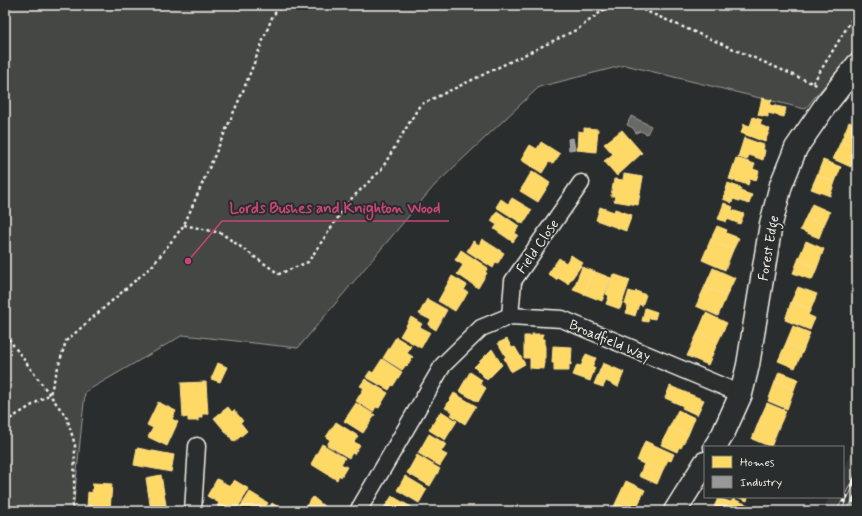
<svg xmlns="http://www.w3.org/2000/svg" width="862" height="516" font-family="Mynerve,sans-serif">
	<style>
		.built { fill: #373a3a }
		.green { fill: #444645; stroke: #9c9c96 }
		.water { fill: #676866; stroke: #9f9f9a }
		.homes { fill: #ffd966; stroke: #fce08d }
		.industry { fill: #999; stroke: #b4b3b1 }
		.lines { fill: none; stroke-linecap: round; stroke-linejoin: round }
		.street-casing { stroke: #f4f1e8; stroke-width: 19 }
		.secondary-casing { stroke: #f4f1e8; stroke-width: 25 }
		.path { stroke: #f4f1e8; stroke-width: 2.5; stroke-dasharray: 3 3; stroke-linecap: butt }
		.street { stroke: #2a2d2e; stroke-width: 16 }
		.secondary { stroke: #2a2d2e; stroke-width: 22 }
		.rail-casing { stroke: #f4f1e8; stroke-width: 4.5 }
		.rail { stroke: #2a2d2e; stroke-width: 3; stroke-dasharray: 9; stroke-linecap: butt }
		.labels { text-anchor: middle; stroke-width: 4; stroke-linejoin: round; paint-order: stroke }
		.street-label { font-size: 14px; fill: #f4f1e8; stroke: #2a2d2e }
		.leader { fill: none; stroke: #cc4377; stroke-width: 1.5 }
		.callout-dot { fill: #cc4377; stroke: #2a2d2e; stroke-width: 1.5 }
		.callout-label { font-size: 15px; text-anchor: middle; font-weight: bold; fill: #cc4377; stroke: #2a2d2e; stroke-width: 4; stroke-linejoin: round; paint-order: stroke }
	</style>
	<rect width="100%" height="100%" fill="#2a2d2e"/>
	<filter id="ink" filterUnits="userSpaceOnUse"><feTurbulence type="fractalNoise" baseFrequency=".025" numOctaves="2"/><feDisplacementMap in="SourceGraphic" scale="8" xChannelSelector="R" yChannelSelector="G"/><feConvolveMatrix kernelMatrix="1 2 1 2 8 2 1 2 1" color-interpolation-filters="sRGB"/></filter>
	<g filter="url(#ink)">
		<path class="built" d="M857,443V511H822L829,497H843V470Z"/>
		<path class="green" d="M5,5H857V47L805,109L625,65L539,87L434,186L298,348L183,335L85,392L73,511H5Z"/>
		<path class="water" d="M631,116L651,126L647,134L640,131L636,133L633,128L627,125Z"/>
		<g class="homes">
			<path d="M762,98L772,100L770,105L786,108L784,117L768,113V117L758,115Z"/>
			<path d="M753,117L762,120L760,125L770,129L765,142L741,133L744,124L750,126Z"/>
			<path d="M849,122L857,125V149L841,141Z"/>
			<path d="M584,128L598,129L596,152L577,150L578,131L584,132Z"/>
			<path d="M622,130L642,153L617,176L604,161L613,154L604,144Z"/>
			<path d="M744,138L764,145L763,150H765L763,160L749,155L747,160L738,157Z"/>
			<path d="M841,141L857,149V154L851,167L833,159Z"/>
			<path d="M541,142L560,154L553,164L549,162L542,173L521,160L530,145L537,149Z"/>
			<path d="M736,158L755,164L753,169L759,171L756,181L750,179L748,185L729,179Z"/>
			<path d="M823,160L841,167L835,182L817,175Z"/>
			<path d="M532,171L550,183L538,202L520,191Z"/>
			<path d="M624,174L643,177L638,205L614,201L615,196H611L614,179L623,180Z"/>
			<path d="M817,175L835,182L830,196L811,189Z"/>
			<path d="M728,183L741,188L740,191L752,195L749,204L733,199L732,203L723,199Z"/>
			<path d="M512,198L532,210L523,224L496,207L501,199L508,204Z"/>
			<path d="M724,203L733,207L732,210L744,214L740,224L727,219L726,222L718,219Z"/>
			<path d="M812,204L830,212L824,225L806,217Z"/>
			<path d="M600,207L614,212L615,209L632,215L626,231L596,220Z"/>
			<path d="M497,211L519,226L515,233L518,235L513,242L494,229L497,225L491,221Z"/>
			<path d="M806,217L824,225L819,238L800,230Z"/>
			<path d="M717,226L727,230L726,233L739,238L733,250L710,241Z"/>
			<path d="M482,239L504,253L498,263L496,262L493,268L467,251L473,241L479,245Z"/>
			<path d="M710,241L733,250L725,270L702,260Z"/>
			<path d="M806,241L824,249L817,268L798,260Z"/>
			<path d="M461,250L488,268L485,272L487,273L478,288L457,274L463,265L455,260Z"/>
			<path d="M571,255L583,263L568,284L558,278L556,280L548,274L559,258L566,263Z"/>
			<path d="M798,260L817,268L812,280L793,273Z"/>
			<path d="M582,267L593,271L584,294L573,290Z"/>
			<path d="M713,268L735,278L726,297L705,286Z"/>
			<path d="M593,271L611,278L602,301L584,294Z"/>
			<path d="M613,274L630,280L620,309L606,304L609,296L606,294Z"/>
			<path d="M452,276L467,285L464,290L468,292L463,301L462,300L455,311L438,301Z"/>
			<path d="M705,286L726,297L718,316L696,306Z"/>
			<path d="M798,287L817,294L811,309L791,302Z"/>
			<path d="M629,291L635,293L636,291L646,295L642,306L639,304L635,316L626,313L628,306L625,304Z"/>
			<path d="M427,299L447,310L436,330L428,325L431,320L419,314Z"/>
			<path d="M791,302L811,309L808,315L815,318L810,330L785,320Z"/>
			<path d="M645,308L657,312L655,319L649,318L648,322L642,321Z"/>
			<path d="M706,313L727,323L718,342L698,332Z"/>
			<path d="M411,317L422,324L420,327L430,332L421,348L400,336Z"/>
			<path d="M793,326L810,333L803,351L786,343Z"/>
			<path d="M698,332L718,342L708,365L687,356Z"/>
			<path d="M532,334H543V339H545V358H544V369L530,368V358H524V336H532Z"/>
			<path d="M396,337L411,346L407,353L413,357L407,366L406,365L402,370L383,358Z"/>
			<path d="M507,339L512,348L515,347L525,364L511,372L504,358L506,357L498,343Z"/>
			<path d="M786,343L803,351L795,368L778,361Z"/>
			<path d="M553,346L572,347L571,365L569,364V371H554V363H552Z"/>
			<path d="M492,349L502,365L487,380L474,367Z"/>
			<path d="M586,354L596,358L592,367L595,368L590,381L573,375L577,365L581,366Z"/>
			<path d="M382,359L402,372L393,386L392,385L389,390L366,377L370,371L373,373Z"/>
			<path d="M218,363L227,367L220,382L211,379Z"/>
			<path d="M603,363L624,372L618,387L606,381L603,387L594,384Z"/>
			<path d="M470,372L482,380L480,384L486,388L478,402L459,391Z"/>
			<path d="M779,372L798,379L794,390L775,382Z"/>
			<path d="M365,379L388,393L379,408L376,407L373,412L356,401L364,388L360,386Z"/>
			<path d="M206,382L208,414H202V418H198V421H188V417L183,418L181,383Z"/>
			<path d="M775,382L794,390L787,409L768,401Z"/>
			<path d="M670,386L704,400L697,415L682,408L683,406L665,398Z"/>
			<path d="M454,393L476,406L465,424L451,415L453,412L445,408Z"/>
			<path d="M158,402L176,411L172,419L178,422L167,446L148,437L153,428L147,425Z"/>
			<path d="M356,403L375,415L363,433L344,421Z"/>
			<path d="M767,403L786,411L778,429L759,421Z"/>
			<path d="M228,407L232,412L234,410L243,421L240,422L247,431L234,442L214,418Z"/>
			<path d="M678,410L695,418L688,435L670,426Z"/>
			<path d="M441,411L457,421L445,440L429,430Z"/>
			<path d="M759,421L778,429L771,447L752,439Z"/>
			<path d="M336,422L358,436L354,442L360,445L354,454L352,453L349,458L327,445L330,440L326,437Z"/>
			<path d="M670,426L688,435L681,448L679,447L677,452L661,445Z"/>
			<path d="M429,434L446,444L441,452L447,455L440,466L418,453Z"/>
			<path d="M645,441L674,454L671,461L668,460L662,472L637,461Z"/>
			<path d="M322,444L345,458L341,464L347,467L341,477L339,475L337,480L311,464Z"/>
			<path d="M137,448L174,455L171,472L134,465Z"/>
			<path d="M417,455L440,469L430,486L407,473Z"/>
			<path d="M644,464L662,472L657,484L639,476Z"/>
			<path d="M161,475L167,511H151L146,478Z"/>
			<path d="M405,476L427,489L419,503L397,490Z"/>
			<path d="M217,479L230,486L234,480L249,489L237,509L230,505L226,511H225L217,506L219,503L207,496Z"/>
			<path d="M626,481L645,490L637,507L618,498Z"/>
			<path d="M93,483L112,484L110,511H95V508L87,507L88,492L92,493Z"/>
			<path d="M250,492L268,503L263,511H238Z"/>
			<path d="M392,496L413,508L411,511H382Z"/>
			<path d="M313,497L325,507L322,511H302Z"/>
			<path d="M737,497H748L747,501Z"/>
			<path d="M618,498L637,507L635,511H612Z"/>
			<path d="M718,498L731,502L733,499L748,505L746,511H726L714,507Z"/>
			<path d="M272,503L284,511H267Z"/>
		</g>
		<path class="industry" d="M573,138L575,149L569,150L568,139Z"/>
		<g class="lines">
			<g class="street-casing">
				<g id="street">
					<path d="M510,316L513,281L581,183"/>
					<path d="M193,511L197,446"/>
					<path d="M358,511L443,365L481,328L510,316L562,319L741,394"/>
				</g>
			</g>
			<g class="secondary-casing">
				<g id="secondary">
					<path d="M715,447L723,434L741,394L748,365L771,224L781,185L796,148L827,103L857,65"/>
					<path d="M675,511L705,463"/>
				</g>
			</g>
			<g class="path">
				<path d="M632,5L819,86"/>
				<path d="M813,83L857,11"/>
				<path d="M184,225L221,233L279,274L308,262L350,200L381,170L420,105L578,29L610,5"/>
				<path d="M5,334L67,418L75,445L74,490L72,511"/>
				<path d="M5,422L50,394L66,341L153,265L184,225L243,91L273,15L283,5"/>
			</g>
			<use href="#street" class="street"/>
			<use href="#secondary" class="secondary"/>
			<g class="rail-casing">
				<g id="rail">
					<path d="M839,511L857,475"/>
					<path d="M849,511L857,495"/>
				</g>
			</g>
			<use href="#rail" class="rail"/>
		</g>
	</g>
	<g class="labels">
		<g class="street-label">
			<text transform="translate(537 246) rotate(-55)" y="5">Field Close</text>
			<text transform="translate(768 248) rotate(-80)" y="5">Forest Edge</text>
			<text transform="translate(610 340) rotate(23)" y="5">Broadfield Way</text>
		</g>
	</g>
	<path class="leader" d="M188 261L222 221H449"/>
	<circle class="callout-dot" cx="188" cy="261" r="4"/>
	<g class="callout-label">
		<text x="335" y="213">Lords Bushes and Knighton Wood</text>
	</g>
	<rect width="862" height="516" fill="none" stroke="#2a2d2e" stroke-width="20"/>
	<rect x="10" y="10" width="842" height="496" fill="none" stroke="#f4f1e8" stroke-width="1.5" filter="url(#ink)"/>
	<rect x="704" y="446" width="140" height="52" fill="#2a2d2e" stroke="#7b7b78"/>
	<rect x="712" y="456" width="20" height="12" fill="#ffd966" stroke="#7b7b78"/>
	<text x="740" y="466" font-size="12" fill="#f4f1e8">Homes</text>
	<rect x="712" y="476" width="20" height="12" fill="#999999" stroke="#7b7b78"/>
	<text x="740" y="486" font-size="12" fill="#f4f1e8">Industry</text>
</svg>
